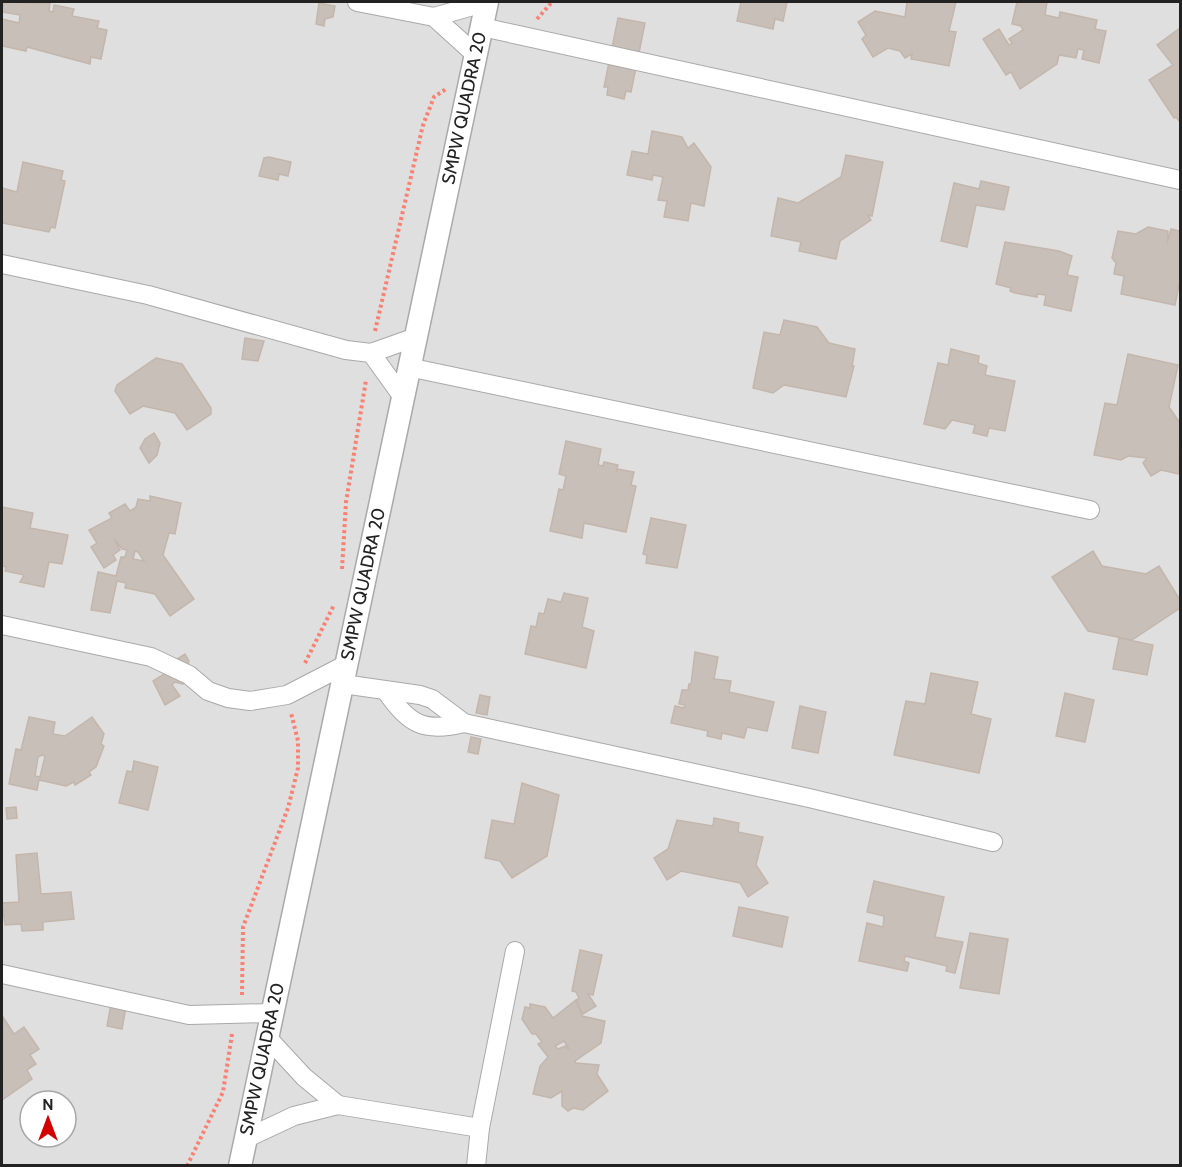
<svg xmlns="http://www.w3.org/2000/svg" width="1182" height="1167" font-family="Cabin,sans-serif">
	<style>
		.residential { fill: #e0dfdf; fill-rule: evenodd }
		.building { fill: #c7bfb8; stroke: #c4b6ab; stroke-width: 1.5; fill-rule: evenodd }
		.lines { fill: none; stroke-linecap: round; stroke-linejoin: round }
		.minor-casing { stroke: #a9a9a9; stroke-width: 20 }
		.tertiary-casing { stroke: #a9a9a9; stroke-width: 25 }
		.path { stroke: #fa8072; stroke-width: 4; stroke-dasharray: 3 3; stroke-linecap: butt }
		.minor { stroke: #fff; stroke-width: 18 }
		.tertiary { stroke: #fff; stroke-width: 22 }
		.labels { text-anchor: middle; stroke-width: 6; stroke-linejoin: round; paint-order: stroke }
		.street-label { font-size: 18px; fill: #222; stroke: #fff }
	</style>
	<rect width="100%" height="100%" fill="#f2efe9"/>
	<path class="residential" d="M2,2H1180V1165L2,1166ZM30,1101H66V1137H30Z"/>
	<g class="building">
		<path d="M4,2L50,3L49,11L53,12L54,5L74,9L72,16L99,21L97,28L107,30L101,59L91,57L90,64L27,47L26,51L2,46V19L19,23L20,15L2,12Z"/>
		<path d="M741,2H787L783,21L775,19L773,29L737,21Z"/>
		<path d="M907,2H956L949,31L956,32L949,66L911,59L912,54L905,58L900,51L888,48L873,57L862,39L866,35L858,22L875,11L905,17Z"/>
		<path d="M1017,2H1047L1045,15L1059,18L1060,12L1097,20L1095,29L1106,31L1099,63L1082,59L1084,50L1078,49L1076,58L1059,55L1057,64L1020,89L1011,72L1006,75L983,39L999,29L1009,45L1012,43L1009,39L1023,30L1021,26L1012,24Z"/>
		<path d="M319,3L335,6L333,17L325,19L324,26L316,24Z"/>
		<path d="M618,18L645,23L631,92L626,91L624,99L607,95L608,87H604Z"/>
		<path d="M1180,28V122L1176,117L1174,118L1149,80L1173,65L1157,45Z"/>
		<path d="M652,131L682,137L688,148L694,143L711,167L704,206L691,203L688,221L664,217L667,201L658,200L663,177L653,175L652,180L627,175L632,151L648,154Z"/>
		<path d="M846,155L883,162L872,216L868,215L871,220L840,241L836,259L799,251L801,242L771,236L778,198L798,203L841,177Z"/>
		<path d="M269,157L291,162L288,176L279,174L278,180L259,176L264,158Z"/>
		<path d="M23,162L63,171L61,180L65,181L55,228L51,227L49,232L2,223V188L17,192Z"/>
		<path d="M981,181L1009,187L1004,210L976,205L967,247L941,241L954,183L979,189Z"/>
		<path d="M1148,227L1168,231L1167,243L1171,229L1180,231V280L1175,305L1121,294L1124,276L1114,274L1116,263L1112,258L1118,231L1136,234Z"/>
		<path d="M1005,242L1059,251L1072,256L1067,275L1078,277L1071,311L1044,305L1046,295L1037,294V297L1015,293L1010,291L1011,288L996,284Z"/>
		<path d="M784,320L817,327L829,343L855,349L852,366H854L846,397L784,385L773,393L753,388L764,332L780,335Z"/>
		<path d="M245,338L264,341L258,361L242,359Z"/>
		<path d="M951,349L979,356L978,363L987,366L985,375L1015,381L1005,431L989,428L987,436L973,433L975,425L952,420L945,429L924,424L938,363L948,365Z"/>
		<path d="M1128,354L1178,365L1169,407L1180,423L1179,474L1161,470L1151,476L1143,463L1147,458L1128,456L1121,460L1094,455L1105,403L1117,405Z"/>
		<path d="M156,358L182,364L211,408V414L187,430L175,413L143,406L130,414L115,391L117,385Z"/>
		<path d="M154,433L160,443L157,455L149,463L140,448L145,439Z"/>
		<path d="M566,441L601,449L598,465L603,466L604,462L618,465L616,472L618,469L634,472L631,485L636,486L626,532L584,523L582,538L550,531L559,489L563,490L566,476L559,474Z"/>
		<path d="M150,496L181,503L175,534L169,533L163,555L194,599L170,616L155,594L125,588L126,583L117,581L110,613L91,610L98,572L116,576L121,557H125L127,550L122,549L114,539L120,550L113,555L116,560L104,568L91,547L97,543L89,530L112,518L109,513L125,504L130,511L136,507L138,499L150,501ZM135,551L138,552L144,561L133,559Z"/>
		<path d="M2,507L33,513L30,528L68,535L62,564L49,562L44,587L20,582L24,575L5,571L6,567L2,566Z"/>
		<path d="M651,518L686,525L677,568L646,563L647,555L643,554Z"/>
		<path d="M1093,551L1102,566L1146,574L1159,566L1180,600V608L1132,640L1088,631L1052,577Z"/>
		<path d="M564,593L588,598L582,627L594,631L586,668L525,654L531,626L536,627L539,613L544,614L548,599L561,602Z"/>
		<path d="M1119,638L1153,645L1147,675L1113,669Z"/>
		<path d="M695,652L718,657L714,679L731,681L729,692L774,702L767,731L747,727L744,738L722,733L721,739L707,736L708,731L671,723L675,706L684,708L685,705L679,704L682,690H688L689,684H691Z"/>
		<path d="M185,654L189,661L183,684L175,682L172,685L180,696L165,705L153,681L166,673L163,668Z"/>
		<path d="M931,673L978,682L971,714L991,719L979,773L894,755L906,701L925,704Z"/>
		<path d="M1065,693L1094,700L1085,742L1056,736Z"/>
		<path d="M480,695L490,697L487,715L476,713Z"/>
		<path d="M800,706L826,712L818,753L792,748Z"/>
		<path d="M29,717L55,722L53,734L65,736L92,717L104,734L101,744L104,746L96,767L89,772L91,775L75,785L74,782L66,786L39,780L37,790L9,784L16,749L21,750ZM42,755L45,756L40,777L35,776L38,757Z"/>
		<path d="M471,737L481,739L478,754L468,752Z"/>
		<path d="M134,761L158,767L148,810L119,803L127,771L132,772Z"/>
		<path d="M522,783L559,795L547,856L512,878L500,861L485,858L492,820L514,824Z"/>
		<path d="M16,807L17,818L7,819L6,808Z"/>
		<path d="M714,818L739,823L738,832L763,837L756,865L768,883L748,897L740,883L681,871L667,880L654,858L668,849L677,820L713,826Z"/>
		<path d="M37,853L41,894L71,892L74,919L43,922V930L22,931L21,924L5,925L2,903L19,902L16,855Z"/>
		<path d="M874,881L944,897L935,937L963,942L955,973L946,971L947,966L905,956L904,961L909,963L907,971L859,961L867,923L883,927L884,916L867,912Z"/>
		<path d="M739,907L788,917L782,947L733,936Z"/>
		<path d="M970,933L1008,939L999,994L960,988Z"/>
		<path d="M580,950L602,955L593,995L588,994L596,1006L583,1014L575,1001L579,998L576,992L572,991Z"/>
		<path d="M576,1000L582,1016L605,1021L601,1043L575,1061L576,1063L599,1065L597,1074L608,1091L583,1110L573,1108L568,1111L562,1106V1091L551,1098L533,1094L540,1066L548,1057L538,1044L542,1042L536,1034H532L522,1019L525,1007L530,1008V1004L545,1007L553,1018ZM564,1041L569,1049L565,1046L558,1049L555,1046Z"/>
		<path d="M111,1004L126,1007L122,1029L107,1026Z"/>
		<path d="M3,1017L14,1034L24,1027L39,1049L30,1055L36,1064L27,1070L32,1079L2,1100Z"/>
	</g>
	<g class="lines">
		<g class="minor-casing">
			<g id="minor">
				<path d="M357,2L434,17L487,2"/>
				<path d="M434,17L476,55"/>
				<path d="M482,27L1180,180"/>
				<path d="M2,264L148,295L346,350L371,353L416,337"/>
				<path d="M371,353L402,396"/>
				<path d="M408,367L1090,510"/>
				<path d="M2,625L151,657L189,675L208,691L228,698L250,701L287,695L347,664"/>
				<path d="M343,684L420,695L432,699L464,723L809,798L993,842"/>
				<path d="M386,691C408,724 424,733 464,723"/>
				<path d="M2,974L189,1015L271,1013"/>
				<path d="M267,1037L304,1077L338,1105"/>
				<path d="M480,1128L515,951"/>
				<path d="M245,1139L294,1116L338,1105L480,1128L476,1166"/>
			</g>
		</g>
		<g class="tertiary-casing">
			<path id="tertiary" d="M240,1166L487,2"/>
		</g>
		<g class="path">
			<path d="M537,19L552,2"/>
			<path d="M375,331L423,125L434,97L446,89"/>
			<path d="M342,569L346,502L366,380"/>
			<path d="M305,663L334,605"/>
			<path d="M242,995L243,927L288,808L298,768V741L291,713"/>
			<path d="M187,1166L223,1092L232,1034"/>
		</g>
		<use href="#minor" class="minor"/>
		<use href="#tertiary" class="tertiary"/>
	</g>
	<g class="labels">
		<g class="street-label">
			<text transform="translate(464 108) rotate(-78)" y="6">SMPW QUADRA 20</text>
			<text transform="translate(363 584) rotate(-78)" y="6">SMPW QUADRA 20</text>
			<text transform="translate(262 1059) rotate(-78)" y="6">SMPW QUADRA 20</text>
		</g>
	</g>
	<rect width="1182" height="1167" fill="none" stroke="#222222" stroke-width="6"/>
	<g transform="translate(48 1119)"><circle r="28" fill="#ffffff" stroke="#a7a7a7" stroke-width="1.5"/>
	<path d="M0-4.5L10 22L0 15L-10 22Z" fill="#d40000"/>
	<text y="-9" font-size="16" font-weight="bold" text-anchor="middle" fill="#222222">N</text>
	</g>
</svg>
